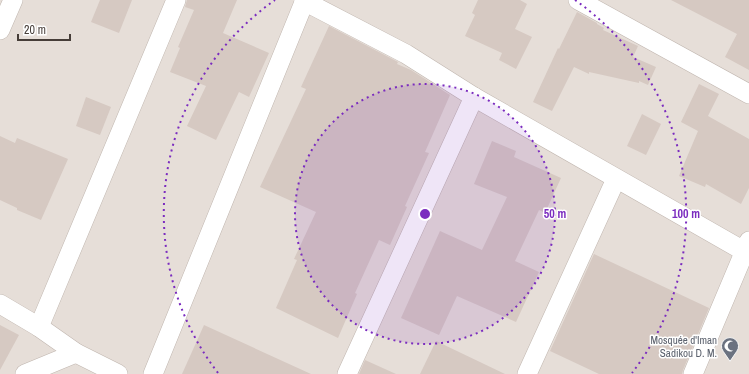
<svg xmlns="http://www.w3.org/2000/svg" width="749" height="374" font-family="'Archivo Narrow',sans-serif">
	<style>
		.residential { fill: #e6ded8 }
		.building { fill: #d6c9c2 }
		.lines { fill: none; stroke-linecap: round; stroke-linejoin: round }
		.minor-casing { stroke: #c0b6af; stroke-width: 20 }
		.minor { stroke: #fff; stroke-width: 19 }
		.ring { fill: none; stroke: #7b2cbf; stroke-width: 2; stroke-dasharray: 2 4 }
		.labels { text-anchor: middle; stroke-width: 3; stroke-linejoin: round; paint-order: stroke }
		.worship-label { font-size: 11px; fill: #5b616d; stroke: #fff; text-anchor: end }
		.centre { fill: #7b2cbf; stroke: #fff; stroke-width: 2 }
		.ring-label { font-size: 12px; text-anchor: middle; font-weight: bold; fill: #7b2cbf; stroke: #fff; stroke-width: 3; stroke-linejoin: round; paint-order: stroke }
	</style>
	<rect width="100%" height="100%" fill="#f3ede9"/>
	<rect class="residential" x="0" y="0" width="749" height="374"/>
	<g class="building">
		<path d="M100,0H132L119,33L91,22Z"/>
		<path d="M187,0H237L223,33L269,53L249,97L239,92L216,140L187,126L206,86L170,72L180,48L178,47L194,10L185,7Z"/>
		<path d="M478,0H520L527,4L515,29L532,37L516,69L499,60L502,53L465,36L475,15L472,13Z"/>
		<path d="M671,0H749V70L725,57L737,34Z"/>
		<path d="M577,12L597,23V24L604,28L603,30L638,46L633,57L656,67L648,85L639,81V83L589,72V74L574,67L552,111L533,102L558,48L559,49Z"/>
		<path d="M329,26L398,62L397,64L411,70L450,95L425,152L429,153L405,206L407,207L390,245L379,240L355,293L357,294L338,338L276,308L297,260L294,259L316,212L260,187L306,89L301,87Z"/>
		<path d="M699,84L719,94L708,116L749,139V188L741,204L706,184L705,187L679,176L698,131L681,122Z"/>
		<path d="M86,97L111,107L100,135L76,126Z"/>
		<path d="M642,114L661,124L646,155L627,146Z"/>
		<path d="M0,136L15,143L17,138L68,159L41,220L17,210V208L0,200Z"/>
		<path d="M492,141L516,151L514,157L561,178L545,213L539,210L515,261L539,272L516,322L457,296L439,335L401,318L440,231L482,250L507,197L474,184Z"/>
		<path d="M594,254L709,308L683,370L682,374H599L550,351Z"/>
		<path d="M0,325L19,335L0,370Z"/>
		<path d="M204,325L311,374H182Z"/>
		<path d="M436,341L505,374H420Z"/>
		<path d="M365,360L396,374H359Z"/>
	</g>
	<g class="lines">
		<g class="minor-casing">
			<g id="minor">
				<path d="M578,0L749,94"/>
				<path d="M304,1L406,54L474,97L749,254"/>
				<path d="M0,30L13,0"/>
				<path d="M0,304L39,327L76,353L118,374"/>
				<path d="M39,327L176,0"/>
				<path d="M25,374L76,353"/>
				<path d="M153,374L305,0"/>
				<path d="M347,374L474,97"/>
				<path d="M527,374L616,179"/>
				<path d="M693,374L749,241"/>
			</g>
		</g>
		<use href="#minor" class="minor"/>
	</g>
	<circle cx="425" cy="214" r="130" fill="#7b2cbf" fill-opacity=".12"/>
	<g class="ring">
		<circle cx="425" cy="214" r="130"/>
		<path d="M218 373A261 261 0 0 1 275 0M575 0A261 261 0 0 1 632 373"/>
	</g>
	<defs>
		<g id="mosque-pin" transform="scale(0.9)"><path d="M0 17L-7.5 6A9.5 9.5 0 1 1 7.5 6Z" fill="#6b7280" stroke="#fff"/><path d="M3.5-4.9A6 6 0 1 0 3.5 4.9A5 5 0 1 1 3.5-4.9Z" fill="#fff"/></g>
	</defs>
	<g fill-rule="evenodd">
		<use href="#mosque-pin" x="730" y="346"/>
	</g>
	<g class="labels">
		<g class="worship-label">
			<text x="717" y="344">Mosquée d'Iman<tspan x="717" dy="13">Sadikou D. M.</tspan></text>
		</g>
	</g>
	<circle cx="425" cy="214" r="6" class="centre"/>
	<g class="ring-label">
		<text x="555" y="218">50 m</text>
		<text x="686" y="218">100 m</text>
	</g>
	<path d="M18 34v6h52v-6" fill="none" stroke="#463d38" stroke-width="2"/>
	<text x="24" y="34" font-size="12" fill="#463d38" stroke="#ffffff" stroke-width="3" paint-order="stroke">20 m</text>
</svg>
